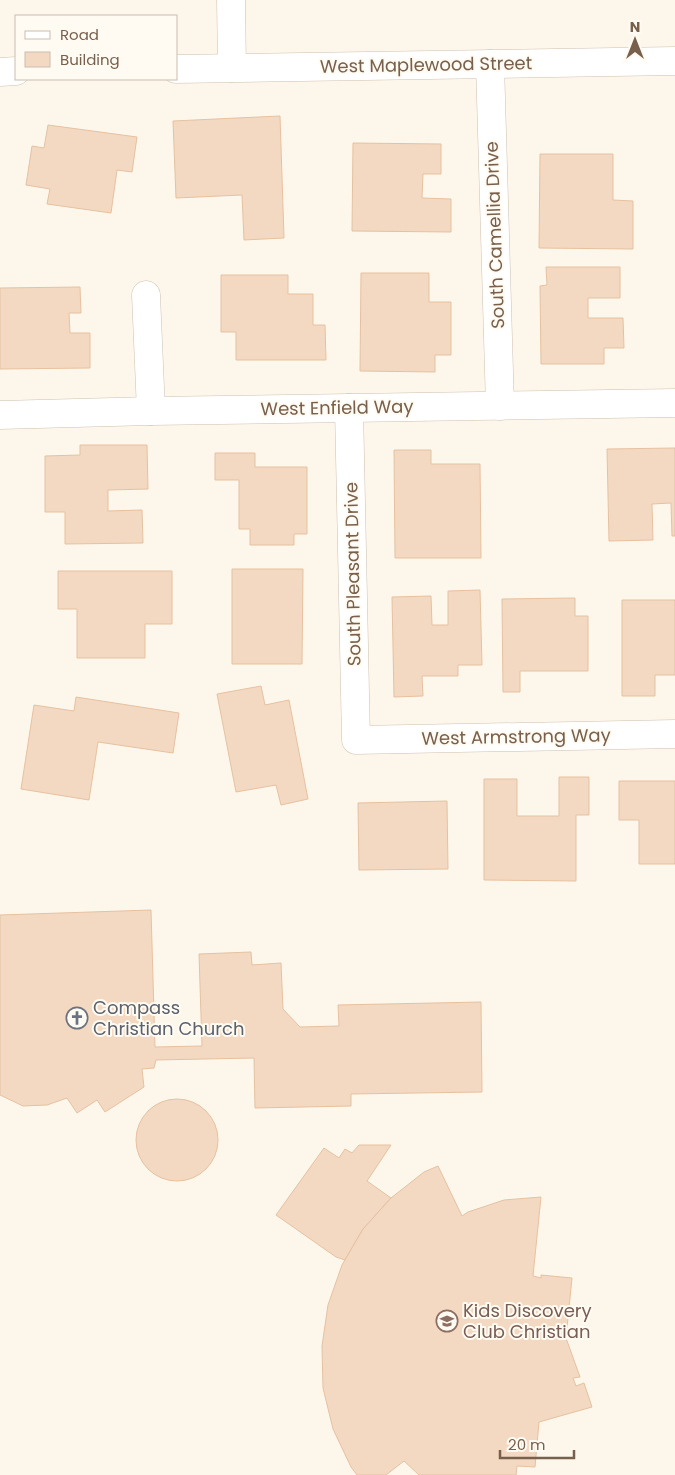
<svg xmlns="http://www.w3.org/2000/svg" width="675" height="1475" font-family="Poppins,sans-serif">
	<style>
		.building { fill: #f3d9c1; stroke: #e6c1a1 }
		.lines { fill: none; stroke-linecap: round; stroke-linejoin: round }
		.minor-casing { stroke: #d0c0af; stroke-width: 29 }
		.minor { stroke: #fff; stroke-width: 28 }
		.labels { text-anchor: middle; stroke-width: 4; stroke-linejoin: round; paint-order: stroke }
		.street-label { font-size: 18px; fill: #79604c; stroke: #fffbf2 }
		.worship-label { font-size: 18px; fill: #5b616d; stroke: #fffbf2; text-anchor: start }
		.education-label { font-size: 18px; fill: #785e54; stroke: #fffbf2; text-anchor: start }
	</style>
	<rect width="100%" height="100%" fill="#fdf7eb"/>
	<g class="building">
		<path d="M280,116L284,238L244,240L242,195L176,198L173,121Z"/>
		<path d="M48,125L137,137L132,172L117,170L111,213L47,204L50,189L26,185L32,146L44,148Z"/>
		<path d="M353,143L441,144V174H423L422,198L451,199V232L352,231Z"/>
		<path d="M540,154H613V200L633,201V249L539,248Z"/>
		<path d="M546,267H620V298H588V318H623L624,348H604V364H541L540,286L547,285Z"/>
		<path d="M361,273H429V302H451V355H435V372L360,371Z"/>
		<path d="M221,275H288V294H313V325H325L326,360H236V332H221Z"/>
		<path d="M80,287L81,313H69L70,333H90V368L0,369V288Z"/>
		<path d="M80,445H147L148,489L108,490V511L142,510L143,543L65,544V512H45V456L80,455Z"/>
		<path d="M675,448V536H672L671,503L652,504L653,540L609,541L607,449Z"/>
		<path d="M394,450H431V464H480L481,558H395Z"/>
		<path d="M215,453H255V467H307V534H294V545H250V529H239V480H215Z"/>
		<path d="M232,569H303L302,664H232Z"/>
		<path d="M58,571H172V624H145V658H77V609H58Z"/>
		<path d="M480,590L482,665H458V676H422L423,696L394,697L392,597L431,596L432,625H448V591Z"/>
		<path d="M575,598V616H588V671H520V692H503L502,599Z"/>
		<path d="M622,600H675V675H655V696H622Z"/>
		<path d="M261,686L265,705L289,700L308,799L281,805L276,785L236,792L217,694Z"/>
		<path d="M76,697L179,713L173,753L98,742L89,800L21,789L34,705L74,711Z"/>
		<path d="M559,777H589V815H576V881L484,880V779H517V816H559Z"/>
		<path d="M619,781H675V864H639V820H619Z"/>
		<path d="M447,801L448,869L359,870L358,803Z"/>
		<path d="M151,910L155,1047L202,1046L199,954L251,952L252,965L281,963L283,1009L300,1027L339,1026L338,1005L481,1002L482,1092L351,1094V1106L255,1108L254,1058L156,1060L154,1068L142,1069L144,1087L105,1112L97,1100L77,1113L67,1098L47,1105L23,1106L0,1095V915Z"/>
		<circle cx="177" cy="1140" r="41"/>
		<path d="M359,1145H391L367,1181L391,1198L363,1229L345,1260L336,1257L276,1215L324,1148L339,1158L345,1149L352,1153Z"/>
		<path d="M438,1166L462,1216L468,1212L504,1200L541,1197L533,1276L541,1278V1275L572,1278L566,1338L580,1377L573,1378L576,1386L584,1383L592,1407L539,1422L535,1467L517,1466L516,1475H419L404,1461L386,1475H357L351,1467L333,1429L323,1388L322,1346L328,1305L342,1265L363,1229L391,1198L424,1172Z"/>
	</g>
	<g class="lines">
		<g class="minor-casing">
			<g id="minor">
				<path d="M231,0L232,68"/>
				<path d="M490,64L500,406"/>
				<path d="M176,69L675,61"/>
				<path d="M0,72L16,71"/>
				<path d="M146,295L151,411"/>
				<path d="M349,408L356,740L675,734"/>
				<path d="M0,415L151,411L675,403"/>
			</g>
		</g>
		<use href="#minor" class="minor"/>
	</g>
	<defs>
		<g id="church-ring" transform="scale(1.125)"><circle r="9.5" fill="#fffbf2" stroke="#6b7280" stroke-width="1.5"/><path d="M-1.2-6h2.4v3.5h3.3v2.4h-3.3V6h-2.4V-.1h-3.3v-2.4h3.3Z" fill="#6b7280"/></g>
		<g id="school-ring" transform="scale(1.125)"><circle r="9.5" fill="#fffbf2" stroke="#8d6e63" stroke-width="1.5"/><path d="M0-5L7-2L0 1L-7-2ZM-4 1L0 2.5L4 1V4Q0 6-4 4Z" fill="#8d6e63"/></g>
	</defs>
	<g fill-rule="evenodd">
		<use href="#church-ring" x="77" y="1018"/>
		<use href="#school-ring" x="447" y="1321"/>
	</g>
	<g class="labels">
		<g class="street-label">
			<text transform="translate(426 65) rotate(-1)" y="6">West Maplewood Street</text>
			<text transform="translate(495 235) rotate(-92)" y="6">South Camellia Drive</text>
			<text transform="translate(337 408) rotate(-1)" y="6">West Enfield Way</text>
			<text transform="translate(353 574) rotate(-91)" y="6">South Pleasant Drive</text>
			<text transform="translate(516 737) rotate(-1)" y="6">West Armstrong Way</text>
		</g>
		<g class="worship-label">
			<text x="93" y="1014">Compass<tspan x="93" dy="21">Christian Church</tspan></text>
		</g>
		<g class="education-label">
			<text x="463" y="1317">Kids Discovery<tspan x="463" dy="21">Club Christian</tspan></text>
		</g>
	</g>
	<rect x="15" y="15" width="162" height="65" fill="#fffbf2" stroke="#c9bdb0"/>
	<rect x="25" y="31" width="25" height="8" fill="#ffffff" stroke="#c9bdb0"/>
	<text x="60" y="40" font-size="15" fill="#79604c">Road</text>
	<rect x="25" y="52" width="25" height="15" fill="#f3d9c1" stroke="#c9bdb0"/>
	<text x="60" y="65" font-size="15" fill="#79604c">Building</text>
	<g transform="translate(635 40)" stroke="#fffbf2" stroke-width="4" paint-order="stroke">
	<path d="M0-4L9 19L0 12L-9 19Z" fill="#79604c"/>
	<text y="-8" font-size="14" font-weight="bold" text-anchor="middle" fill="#79604c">N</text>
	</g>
	<path d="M500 1450v8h74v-8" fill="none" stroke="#79604c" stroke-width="2.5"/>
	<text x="508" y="1450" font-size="15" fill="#79604c" stroke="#fffbf2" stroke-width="4" paint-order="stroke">20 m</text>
</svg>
